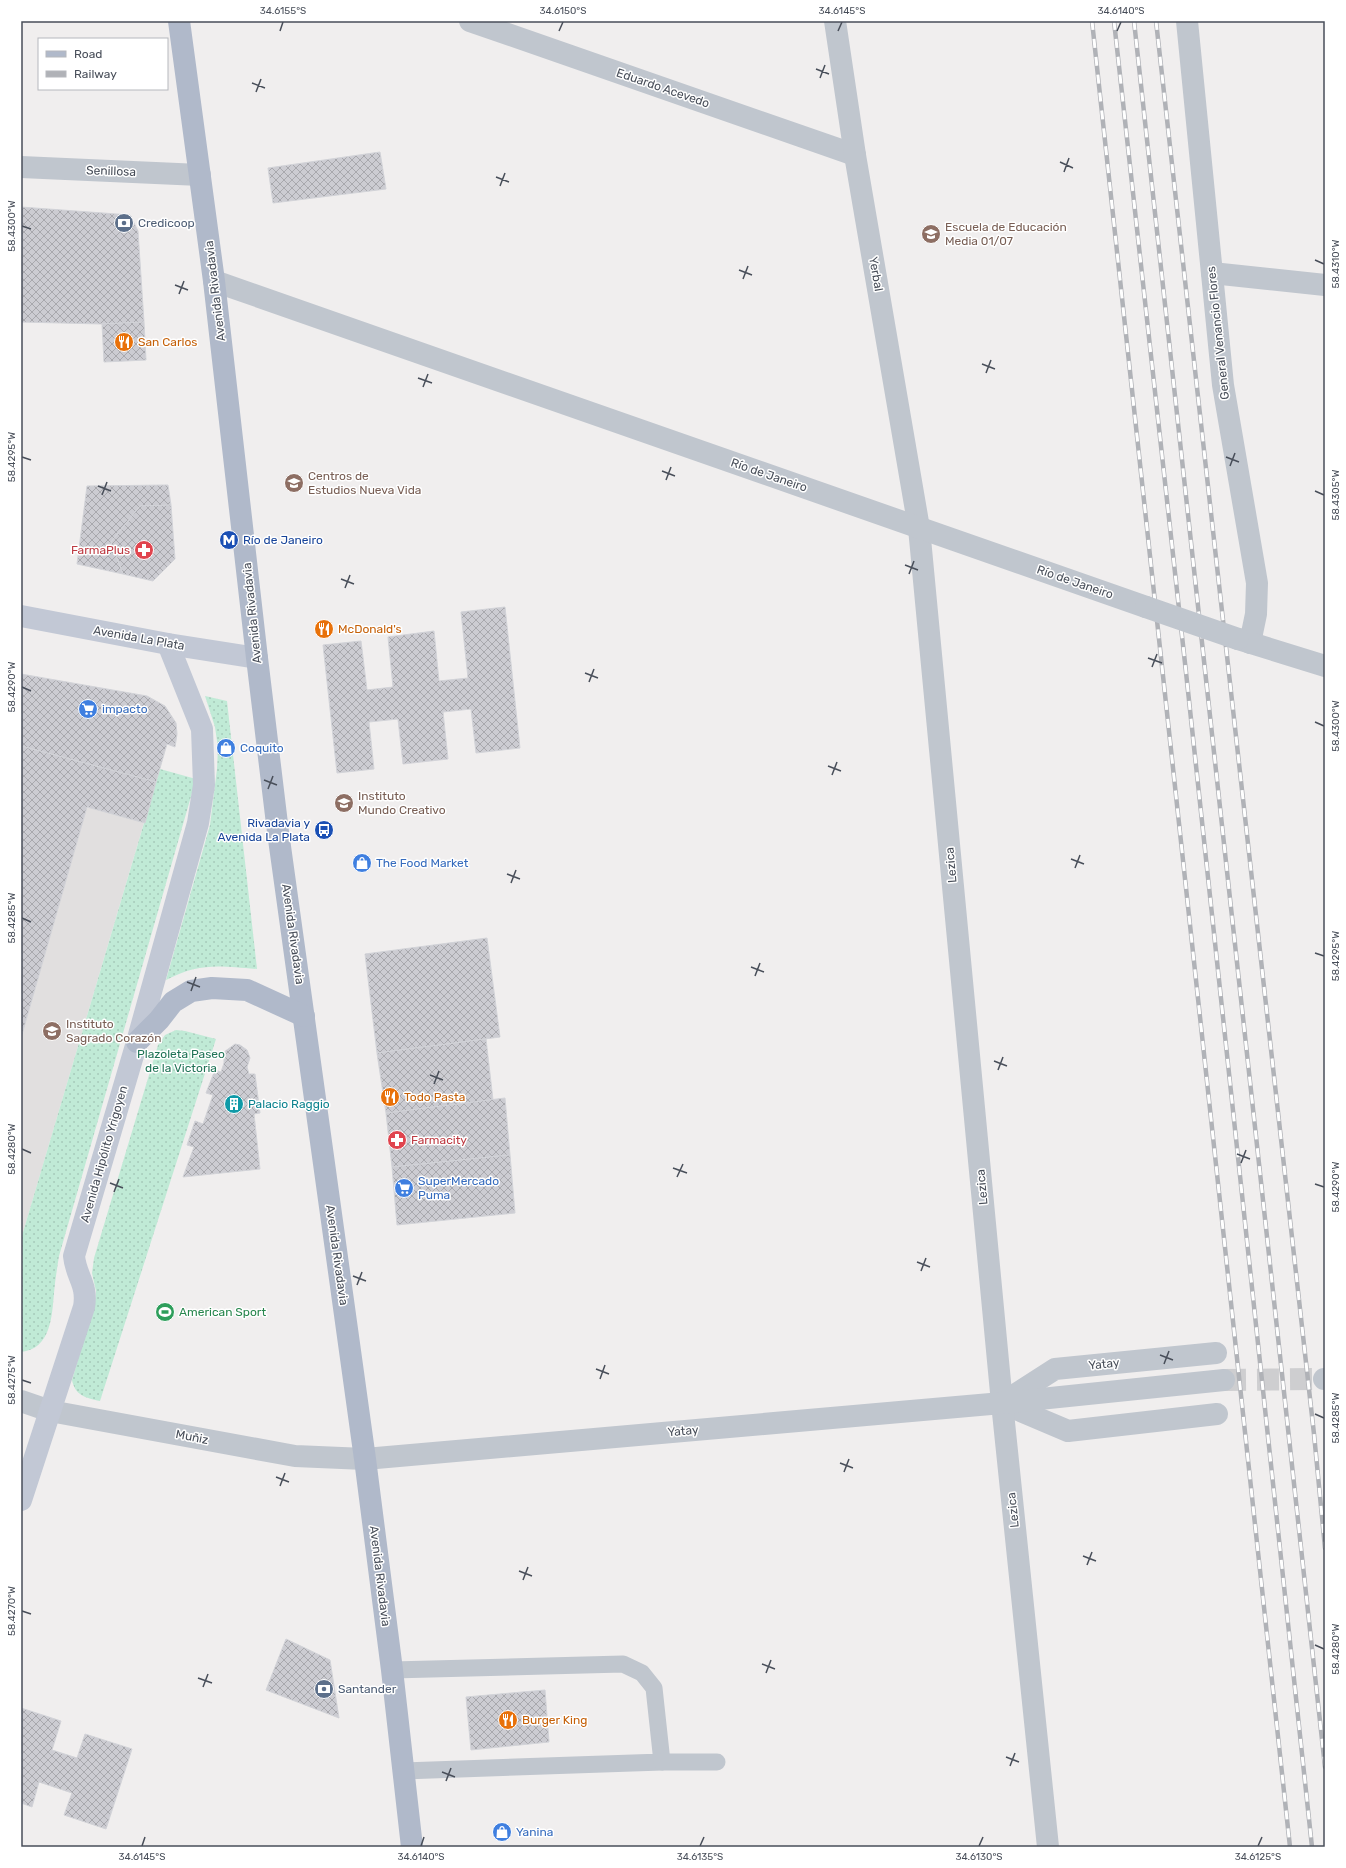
<svg xmlns="http://www.w3.org/2000/svg" width="1346" height="1868" font-family="Rubik,sans-serif">
	<style>
		.education { fill: #e1dfdf }
		.grass { fill: url(#grass-dots) }
		.building { fill: url(#building-cross-hatch); stroke: #d2d3d8 }
		.lines { fill: none; stroke-linecap: round; stroke-linejoin: round }
		.minor-tunnel { stroke: #ceced0; stroke-width: 22; stroke-dasharray: 22 11; stroke-linecap: butt }
		.service { stroke: #c0c6ce; stroke-width: 17 }
		.pedestrian { stroke: #c0c6ce; stroke-width: 22 }
		.minor { stroke: #c0c6ce; stroke-width: 22 }
		.secondary { stroke: #c2c8d5; stroke-width: 22 }
		.primary { stroke: #b0b9ca; stroke-width: 22 }
		.rail-casing { stroke: #b0b2b7; stroke-width: 4.5 }
		.rail { stroke: #fff; stroke-width: 3; stroke-dasharray: 9; stroke-linecap: butt }
		.minor-bridge { stroke: #c0c6ce; stroke-width: 22 }
		.ticks { fill: none; stroke: #484e59; stroke-width: 1.5 }
		.labels { text-anchor: middle; stroke-width: 3; stroke-linejoin: round; paint-order: stroke }
		.street-label { font-size: 12px; fill: #484e59; stroke: #fff }
		.service-label { font-size: 12px; fill: #4e5e75; stroke: #fff; text-anchor: start }
		.education-label { font-size: 12px; fill: #785e54; stroke: #fff; text-anchor: start }
		.food-label { font-size: 12px; fill: #c56008; stroke: #fff; text-anchor: start }
		.transit-label { font-size: 12px; fill: #164399; stroke: #fff; text-anchor: start }
		.health-label { font-size: 12px; fill: #be3a42; stroke: #fff; text-anchor: end }
		.shop-label { font-size: 12px; fill: #366cbe; stroke: #fff; text-anchor: start }
		.park-label { font-size: 12px; fill: #207356; stroke: #fff }
		.culture-label { font-size: 12px; fill: #0d838f; stroke: #fff; text-anchor: start }
		.leisure-label { font-size: 12px; fill: #27864d; stroke: #fff; text-anchor: start }
		.neatline { fill: none; stroke: #484e59; stroke-width: 1.5 }
		.ticks-label { font-size: 10px; text-anchor: middle; fill: #484e59 }
	</style>
	<defs>
		<pattern id="grass-dots" width="8" height="8" patternUnits="userSpaceOnUse"><rect width="8" height="8" fill="#c0ead6"/><path d="M2 2h.1M6 6h.1" fill="none" stroke="#a6caba" stroke-width="1.8" stroke-linecap="round"/></pattern>
		<pattern id="building-cross-hatch" width="8" height="8" patternUnits="userSpaceOnUse"><rect width="8" height="8" fill="#ccccd2"/><path d="M0 0l8 8M0 8l8-8" fill="none" stroke="#a8a8ad"/></pattern>
	</defs>
	<rect width="100%" height="100%" fill="#f0eeee"/>
	<path class="education" d="M21,746L156,782L21,1239Z"/>
	<g class="grass">
		<path d="M205,696L227,701L257,969C220,966 200,962 166,980L210,825L217,769L218,748L215,727Z"/>
		<path d="M160,769L196,779L59,1256C57,1269 55,1281 54,1293C52,1316 51,1349 21,1352V1239Z"/>
		<path d="M176,1030L185,1031L216,1039L100,1401C85,1398 75,1395 72,1380L95,1302L96,1291L92,1273L94,1258L158,1045L165,1035Z"/>
	</g>
	<g class="building">
		<path d="M380,152L386,189L273,203L268,168Z"/>
		<path d="M21,207L130,215L138,231L144,322L102,324L21,322Z"/>
		<path d="M144,322L146,360L104,362L102,324Z"/>
		<path d="M168,485L171,505L140,506L111,542L123,574L77,564L87,486Z"/>
		<path d="M171,505L175,559L153,581L123,574L111,542L140,506Z"/>
		<path d="M505,607L520,748L476,753L471,709L443,712L448,759L403,764L398,719L369,722L374,769L337,773L323,645L361,641L367,690L393,687L388,637L434,631L439,681L468,678L461,612Z"/>
		<path d="M21,674L147,696L165,706L176,723L177,734L175,747L167,744L156,782L21,746Z"/>
		<path d="M21,746L156,782L145,823L87,807L21,1038Z"/>
		<path d="M487,938L500,1037L377,1053L365,954Z"/>
		<path d="M486,1039L493,1100L386,1113L377,1053Z"/>
		<path d="M235,1044L240,1045L247,1050L250,1058L247,1067L249,1074H255L260,1113L254,1114L260,1169L183,1177L194,1147L187,1145L195,1121L203,1124L213,1095L206,1093L215,1070L221,1072L224,1063V1052Z"/>
		<path d="M505,1098L510,1155L392,1167L386,1113Z"/>
		<path d="M510,1155L515,1213L397,1225L392,1167Z"/>
		<path d="M286,1639L330,1660L339,1718L266,1690Z"/>
		<path d="M545,1690L549,1742L471,1750L466,1697Z"/>
		<path d="M21,1708L61,1721L52,1750L77,1758L85,1734L132,1749L106,1829L64,1815L72,1793L39,1782L32,1807L21,1803Z"/>
	</g>
	<g class="lines">
		<path class="minor-tunnel" d="M1224,1380L1324,1379"/>
		<g class="service">
			<path d="M392,1670L623,1664L642,1673L654,1688L662,1762L403,1771"/>
			<path d="M662,1762H717"/>
		</g>
		<g class="pedestrian">
			<path d="M1002,1403L1055,1369L1216,1353"/>
			<path d="M1002,1403L1068,1431L1217,1414"/>
		</g>
		<g class="minor">
			<path d="M470,21L855,155"/>
			<path d="M835,21L855,155L919,528L1002,1403L1048,1847"/>
			<path d="M1187,21L1223,385L1257,583L1256,614L1250,643"/>
			<path d="M21,167L200,175"/>
			<path d="M1212,273L1325,285"/>
			<path d="M214,281L1146,607"/>
			<path d="M1238,639L1325,666"/>
			<path d="M1324,1379H1325"/>
			<path d="M21,1401L50,1411L295,1456L365,1459L1002,1403L1224,1380"/>
		</g>
		<g class="secondary">
			<path d="M21,616L168,644L257,658"/>
			<path d="M21,1500L84,1307C88,1284 76,1277 74,1256L137,1042L198,823L204,785L202,729L168,644"/>
		</g>
		<g class="primary">
			<path d="M179,21L214,281L257,658L278,832L365,1459L392,1670L412,1847"/>
			<path d="M137,1042L159,1020L173,1002L191,991L212,988L247,990L304,1016"/>
		</g>
		<g class="rail-casing">
			<g id="rail">
				<path d="M1092,21L1290,1847"/>
				<path d="M1114,21L1185,663L1312,1847"/>
				<path d="M1134,21L1325,1767"/>
				<path d="M1156,21L1314,1434L1325,1548"/>
			</g>
		</g>
		<use href="#rail" class="rail"/>
		<path class="minor-bridge" d="M1146,607L1238,639"/>
	</g>
	<path class="ticks" d="M280,31L283,22M559,31L563,22M838,31L842,22M1117,31L1121,22M816,69L829,74M820,78L825,65M252,83L265,88M256,92L261,79M1060,162L1073,168M1064,172L1069,158M496,177L509,182M500,186L505,173M22,226L31,229M1315,260L1324,264M739,270L752,275M743,279L748,266M175,285L188,290M179,294L184,281M982,364L995,369M986,373L991,360M418,378L432,383M423,387L428,374M22,457L31,460M1226,457L1239,462M1230,466L1235,453M662,471L675,476M666,480L671,467M98,486L111,491M1315,491L1324,495M102,495L107,482M905,565L918,570M909,574L914,561M341,579L354,584M345,588L350,575M1148,658L1162,663M1152,667L1157,654M585,673L598,678M589,682L594,669M22,687L31,691M1315,722L1324,726M828,766L841,771M832,775L837,762M264,780L277,785M268,789L273,776M1071,859L1084,864M1075,868L1080,855M507,874L520,879M511,883L516,870M22,918L31,922M1315,953L1324,956M751,967L764,972M755,976L760,963M187,982L200,987M191,991L196,977M994,1061L1007,1066M998,1070L1003,1057M430,1075L443,1080M434,1084L439,1071M22,1149L31,1153M1237,1154L1250,1159M1241,1163L1246,1150M673,1168L687,1173M677,1177L683,1164M110,1183L123,1188M1315,1184L1324,1187M114,1192L119,1179M917,1262L930,1267M921,1271L926,1258M353,1276L366,1281M357,1285L362,1272M1160,1355L1173,1360M1164,1364L1169,1351M596,1369L609,1374M600,1379L605,1365M22,1380L31,1383M1315,1414L1324,1418M840,1463L853,1468M844,1472L849,1459M276,1477L289,1482M280,1486L285,1473M1083,1556L1096,1561M1087,1565L1092,1552M519,1571L532,1576M523,1580L528,1567M22,1611L31,1614M1315,1645L1324,1649M762,1664L775,1669M766,1673L771,1660M198,1678L212,1683M203,1687L208,1674M1006,1757L1019,1762M1010,1766L1015,1753M442,1772L455,1777M446,1781L451,1768M142,1846L145,1837M421,1846L424,1837M700,1846L704,1837M979,1846L983,1837M1258,1846L1262,1837"/>
	<defs>
		<g id="bank-disc" transform="scale(1)"><circle r="9.5" fill="#5c6f8a" stroke="#fff"/><path d="M-6-4H6V4H-6ZM0-2.3a2.3 2.3 0 1 0 0 4.6a2.3 2.3 0 1 0 0-4.6Z" fill="#fff"/></g>
		<g id="school-disc" transform="scale(1)"><circle r="9.5" fill="#8d6e63" stroke="#fff"/><path d="M0-5L7-2L0 1L-7-2ZM-4 1L0 2.5L4 1V4Q0 6-4 4Z" fill="#fff"/></g>
		<g id="restaurant-disc" transform="scale(1)"><circle r="9.5" fill="#e8710a" stroke="#fff"/><path d="M-5-6h1v4h1v-4h1v4h1v-4h1v5L-1.5 .5V6h-2V.5L-5-1ZM5-6V6H3V1.5H1.5Q1.5-4 5-6Z" fill="#fff"/></g>
		<g id="university-disc" transform="scale(1)"><circle r="9.5" fill="#8d6e63" stroke="#fff"/><path d="M0-5L7-2L0 1L-7-2ZM-4 1L0 2.5L4 1V4Q0 6-4 4Z" fill="#fff"/></g>
		<g id="metro-disc" transform="scale(1)"><circle r="9.5" fill="#1a4fb4" stroke="#fff"/><path d="M-5.5 5V-5H-3L0 0L3-5H5.5V5H3V-.5L0 4L-3-.5V5Z" fill="#fff"/></g>
		<g id="pharmacy-disc" transform="scale(1)"><circle r="9.5" fill="#e0444e" stroke="#fff"/><path d="M-2-6h4v4h4v4h-4v4h-4v-4h-4v-4h4Z" fill="#fff"/></g>
		<g id="supermarket-disc" transform="scale(1)"><circle r="9.5" fill="#3f7fe0" stroke="#fff"/><path d="M-6-5.5h2.5l.6 2H6L4.5 2H-2.5L-4.4-4H-6ZM-1.5 3.2a1.3 1.3 0 1 0 .1 0ZM3 3.2a1.3 1.3 0 1 0 .1 0Z" fill="#fff"/></g>
		<g id="shop-disc" transform="scale(1)"><circle r="9.5" fill="#3f7fe0" stroke="#fff"/><path d="M-5-2.5h2.3a2.7 3.5 0 0 1 5.4 0H5L5.5 6h-11ZM-1.5-2.5h3a1.5 2.3 0 0 0-3 0Z" fill="#fff"/></g>
		<g id="bus-disc" transform="scale(1)"><circle r="9.5" fill="#1a4fb4" stroke="#fff"/><path d="M-5-6H5V4H4V6H2V4H-2V6H-4V4H-5ZM-3.5-4V0h7V-4ZM-3.5 1.2v1.5H-2V1.2ZM2 1.2v1.5H3.5V1.2Z" fill="#fff"/></g>
		<g id="building-disc" transform="scale(1)"><circle r="9.5" fill="#0f9aa8" stroke="#fff"/><path d="M-4-6H4V6H1V3H-1V6H-4ZM-2.5-4.3h1.7v1.8h-1.7ZM.8-4.3h1.7v1.8H.8ZM-2.5-1h1.7V.8h-1.7ZM.8-1h1.7V.8H.8Z" fill="#fff"/></g>
		<g id="stadium-disc" transform="scale(1)"><circle r="9.5" fill="#2e9e5b" stroke="#fff"/><path d="M0-5a6.5 5 0 1 0 0 10a6.5 5 0 1 0 0-10ZM-3.5-1.8h7v3.6h-7Z" fill="#fff"/></g>
	</defs>
	<g fill-rule="evenodd">
		<use href="#bank-disc" x="124" y="223"/>
		<use href="#school-disc" x="931" y="234"/>
		<use href="#restaurant-disc" x="124" y="342"/>
		<use href="#university-disc" x="294" y="483"/>
		<use href="#metro-disc" x="229" y="540"/>
		<use href="#pharmacy-disc" x="144" y="550"/>
		<use href="#restaurant-disc" x="324" y="629"/>
		<use href="#supermarket-disc" x="88" y="709"/>
		<use href="#shop-disc" x="226" y="748"/>
		<use href="#school-disc" x="344" y="803"/>
		<use href="#bus-disc" x="324" y="830"/>
		<use href="#shop-disc" x="362" y="863"/>
		<use href="#school-disc" x="52" y="1031"/>
		<use href="#restaurant-disc" x="390" y="1097"/>
		<use href="#building-disc" x="234" y="1104"/>
		<use href="#pharmacy-disc" x="397" y="1140"/>
		<use href="#supermarket-disc" x="404" y="1188"/>
		<use href="#stadium-disc" x="165" y="1312"/>
		<use href="#bank-disc" x="324" y="1689"/>
		<use href="#restaurant-disc" x="508" y="1720"/>
		<use href="#shop-disc" x="502" y="1832"/>
	</g>
	<g class="labels">
		<g class="street-label">
			<text transform="translate(663 88) rotate(19)" y="4">Eduardo Acevedo</text>
			<text transform="translate(111 171) rotate(2)" y="4">Senillosa</text>
			<text transform="translate(876 274) rotate(80)" y="4">Yerbal</text>
			<text transform="translate(215 291) rotate(-97)" y="4">Avenida Rivadavia</text>
			<text transform="translate(1218 333) rotate(-96)" y="4">General Venancio Flores</text>
			<text transform="translate(769 475) rotate(19)" y="4">Río de Janeiro</text>
			<text transform="translate(1075 582) rotate(19)" y="4">Río de Janeiro</text>
			<text transform="translate(252 613) rotate(-96)" y="4">Avenida Rivadavia</text>
			<text transform="translate(139 638) rotate(10)" y="4">Avenida La Plata</text>
			<text transform="translate(951 865) rotate(-95)" y="4">Lezica</text>
			<text transform="translate(293 934) rotate(82)" y="4">Avenida Rivadavia</text>
			<text transform="translate(104 1154) rotate(-74)" y="4">Avenida Hipólito Yrigoyen</text>
			<text transform="translate(982 1187) rotate(-95)" y="4">Lezica</text>
			<text transform="translate(337 1255) rotate(82)" y="4">Avenida Rivadavia</text>
			<text transform="translate(1104 1364) rotate(-6)" y="4">Yatay</text>
			<text transform="translate(683 1431) rotate(-5)" y="4">Yatay</text>
			<text transform="translate(192 1437) rotate(11)" y="4">Muñiz</text>
			<text transform="translate(1013 1510) rotate(-96)" y="4">Lezica</text>
			<text transform="translate(380 1576) rotate(83)" y="4">Avenida Rivadavia</text>
		</g>
		<g class="service-label">
			<text x="138" y="227">Credicoop</text>
			<text x="338" y="1693">Santander</text>
		</g>
		<g class="education-label">
			<text x="945" y="231">Escuela de Educación<tspan x="945" dy="14">Media 01/07</tspan></text>
			<text x="308" y="480">Centros de<tspan x="308" dy="14">Estudios Nueva Vida</tspan></text>
			<text x="358" y="800">Instituto<tspan x="358" dy="14">Mundo Creativo</tspan></text>
			<text x="66" y="1028">Instituto<tspan x="66" dy="14">Sagrado Corazón</tspan></text>
		</g>
		<g class="food-label">
			<text x="138" y="346">San Carlos</text>
			<text x="338" y="633">McDonald's</text>
			<text x="404" y="1101">Todo Pasta</text>
			<text x="522" y="1724">Burger King</text>
		</g>
		<g class="transit-label">
			<text x="243" y="544">Río de Janeiro</text>
			<text x="310" y="827" text-anchor="end">Rivadavia y<tspan x="310" dy="14">Avenida La Plata</tspan></text>
		</g>
		<g class="health-label">
			<text x="130" y="554">FarmaPlus</text>
			<text x="411" y="1144" text-anchor="start">Farmacity</text>
		</g>
		<g class="shop-label">
			<text x="102" y="713">impacto</text>
			<text x="240" y="752">Coquito</text>
			<text x="376" y="867">The Food Market</text>
			<text x="418" y="1185">SuperMercado<tspan x="418" dy="14">Puma</tspan></text>
			<text x="516" y="1836">Yanina</text>
		</g>
		<g class="park-label">
			<text x="181" y="1058">Plazoleta Paseo<tspan x="181" dy="14">de la Victoria</tspan></text>
		</g>
		<g class="culture-label">
			<text x="248" y="1108">Palacio Raggio</text>
		</g>
		<g class="leisure-label">
			<text x="179" y="1316">American Sport</text>
		</g>
	</g>
	<rect width="1346" height="1868" fill="none" stroke="#ffffff" stroke-width="44"/>
	<rect x="38" y="38" width="130" height="52" fill="#ffffff" stroke="#b6b8bd"/>
	<rect x="46" y="51" width="20" height="6" fill="#b0b9ca" stroke="#b6b8bd"/>
	<text x="74" y="58" font-size="12" fill="#484e59">Road</text>
	<rect x="46" y="71" width="20" height="6" fill="#b0b2b7" stroke="#b6b8bd"/>
	<text x="74" y="78" font-size="12" fill="#484e59">Railway</text>
	<rect x="22" y="22" width="1302" height="1824" class="neatline"/>
	<g class="ticks-label">
		<text x="283" y="14">34.6155°S</text>
		<text x="563" y="14">34.6150°S</text>
		<text x="842" y="14">34.6145°S</text>
		<text x="1121" y="14">34.6140°S</text>
		<text transform="translate(11 226) rotate(-90)" y="4">58.4300°W</text>
		<text transform="translate(1335 264) rotate(-90)" y="4">58.4310°W</text>
		<text transform="translate(11 457) rotate(-90)" y="4">58.4295°W</text>
		<text transform="translate(1335 495) rotate(-90)" y="4">58.4305°W</text>
		<text transform="translate(11 687) rotate(-90)" y="4">58.4290°W</text>
		<text transform="translate(1335 726) rotate(-90)" y="4">58.4300°W</text>
		<text transform="translate(11 918) rotate(-90)" y="4">58.4285°W</text>
		<text transform="translate(1335 956) rotate(-90)" y="4">58.4295°W</text>
		<text transform="translate(11 1149) rotate(-90)" y="4">58.4280°W</text>
		<text transform="translate(1335 1187) rotate(-90)" y="4">58.4290°W</text>
		<text transform="translate(11 1380) rotate(-90)" y="4">58.4275°W</text>
		<text transform="translate(1335 1418) rotate(-90)" y="4">58.4285°W</text>
		<text transform="translate(11 1611) rotate(-90)" y="4">58.4270°W</text>
		<text transform="translate(1335 1649) rotate(-90)" y="4">58.4280°W</text>
		<text x="142" y="1860">34.6145°S</text>
		<text x="421" y="1860">34.6140°S</text>
		<text x="700" y="1860">34.6135°S</text>
		<text x="979" y="1860">34.6130°S</text>
		<text x="1258" y="1860">34.6125°S</text>
	</g>
</svg>
